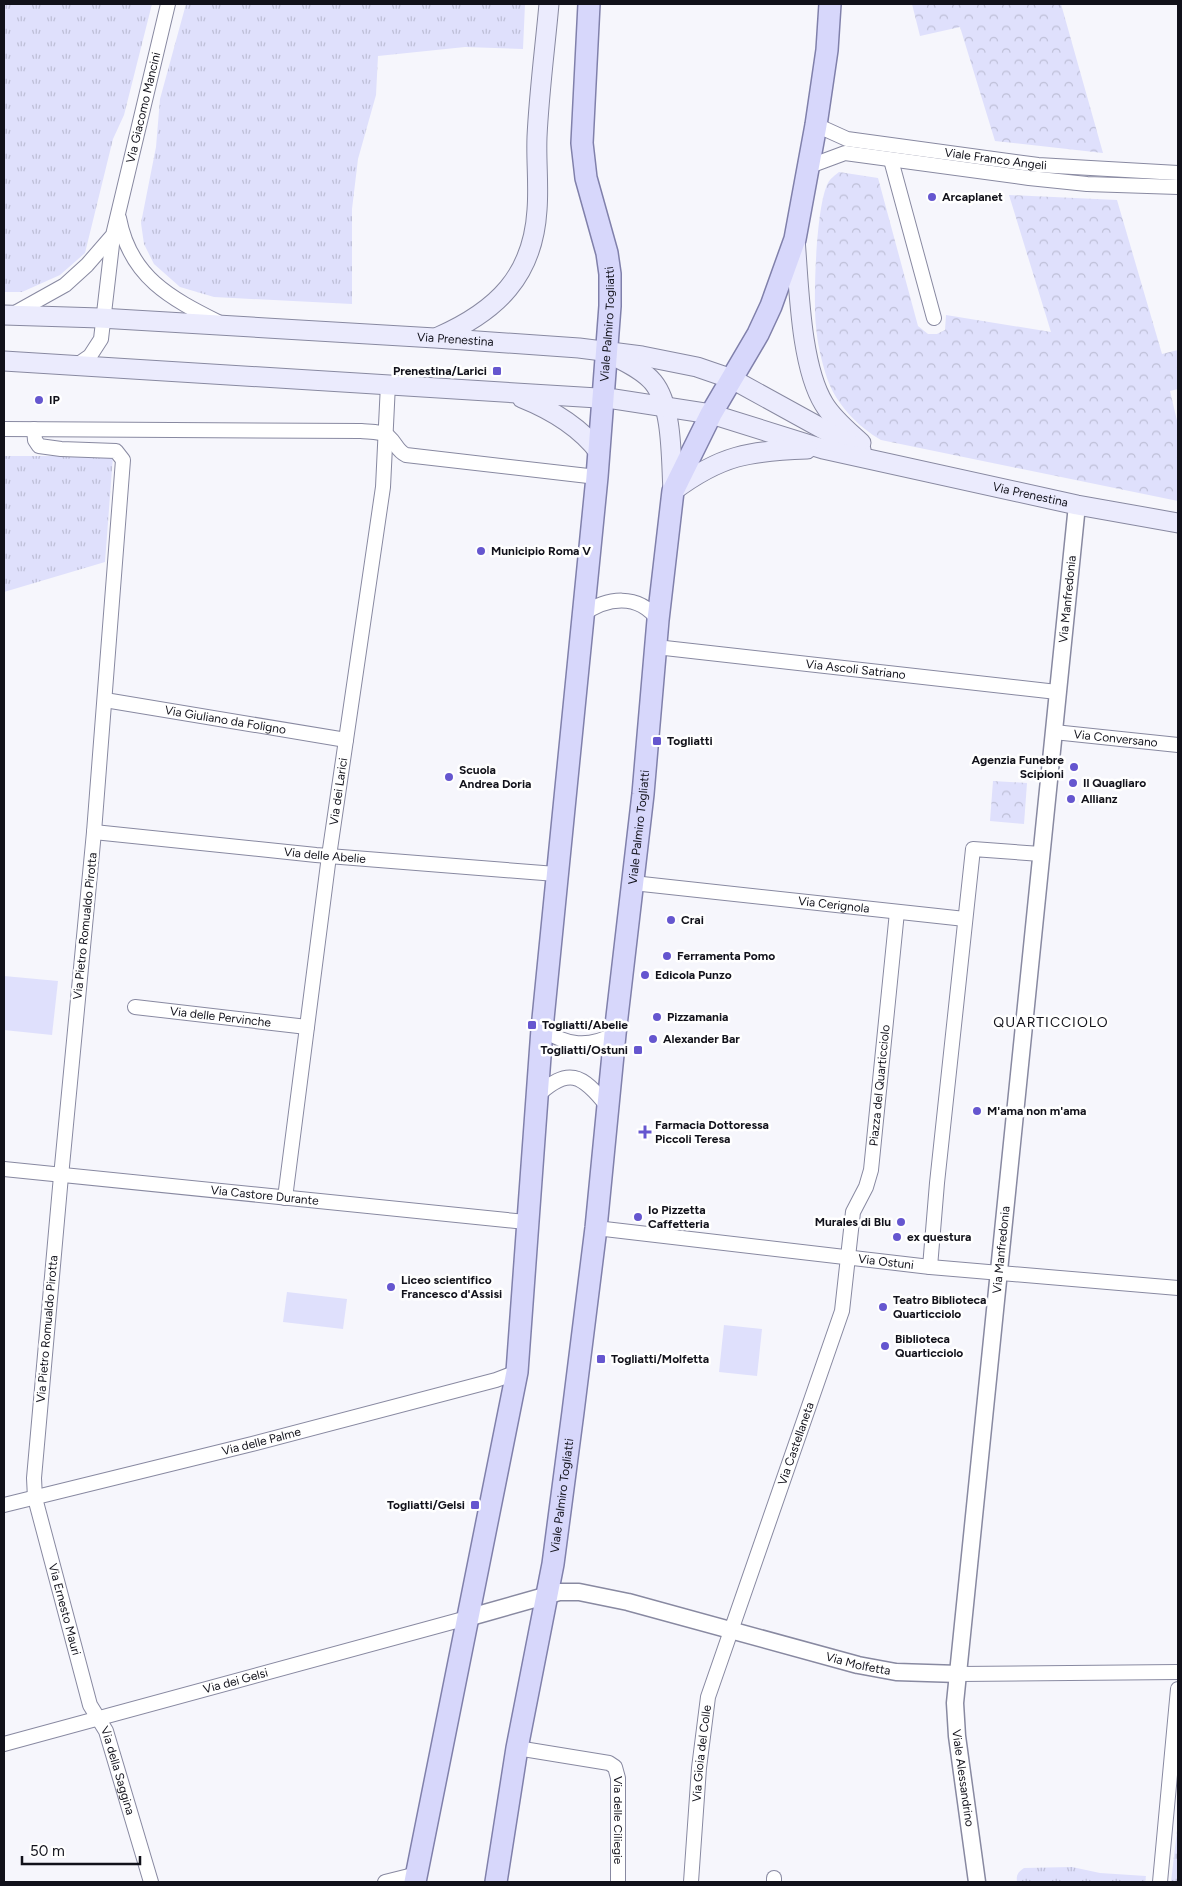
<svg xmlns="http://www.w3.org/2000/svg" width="1182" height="1886" font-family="Figtree,sans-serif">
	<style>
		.grass { fill: url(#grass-tufts) }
		.forest { fill: url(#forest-crowns) }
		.garden { fill: #dfe0fc }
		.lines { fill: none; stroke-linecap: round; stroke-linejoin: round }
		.minor-casing { stroke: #8889a1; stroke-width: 16 }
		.tertiary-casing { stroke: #8889a1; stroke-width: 19 }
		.secondary-casing { stroke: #8889a1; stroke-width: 21 }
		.primary-casing { stroke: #8080ab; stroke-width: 24 }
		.minor { stroke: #fff; stroke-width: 14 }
		.tertiary { stroke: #fff; stroke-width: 16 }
		.secondary { stroke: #ebebfd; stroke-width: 19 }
		.primary { stroke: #d7d7fb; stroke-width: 21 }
		.poi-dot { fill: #6556cf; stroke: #fff; stroke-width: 2 }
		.labels { text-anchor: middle; stroke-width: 5; stroke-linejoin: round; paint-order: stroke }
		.street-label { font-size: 12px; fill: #11111a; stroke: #fff }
		.poi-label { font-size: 12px; font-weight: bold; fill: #11111a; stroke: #fff; text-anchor: start }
		.neighbourhood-label { font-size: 14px; letter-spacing: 1px; fill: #11111a; stroke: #fff }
	</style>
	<defs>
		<pattern id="grass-tufts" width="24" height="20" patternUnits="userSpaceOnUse" patternTransform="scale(1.25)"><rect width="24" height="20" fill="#dfe0fc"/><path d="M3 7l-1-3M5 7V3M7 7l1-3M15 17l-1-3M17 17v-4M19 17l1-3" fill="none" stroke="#bebfd7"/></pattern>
		<pattern id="forest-crowns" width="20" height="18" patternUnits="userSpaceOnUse" patternTransform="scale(1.25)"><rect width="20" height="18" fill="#dfe0fc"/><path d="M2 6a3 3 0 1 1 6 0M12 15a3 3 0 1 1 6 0" fill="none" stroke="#bebfd7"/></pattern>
	</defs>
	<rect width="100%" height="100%" fill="#f6f6fc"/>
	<g class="grass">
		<path d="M4,4H152L124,115L113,139L85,253L60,275L22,292H4Z"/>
		<path d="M186,4H525L523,49L465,47L378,56L376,95L358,159L352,209V304L214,297L180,287L154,264L144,244L141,223L156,147L160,99Z"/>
		<path d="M4,456H113L105,562L4,592Z"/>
		<path d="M1178,1822V1882H1171Z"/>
		<path d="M1072,1867L1100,1873L1146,1876L1145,1882H1017C1016,1875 1018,1872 1024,1868Z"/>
	</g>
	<g class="forest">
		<path d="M912,4H1061L1103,153L995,141L960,27L920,36Z"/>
		<path d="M839,172L878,178L918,326L928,334H937L945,330L946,315L1051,332L1009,195L1117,200L1162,354L1178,350V389L1170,391L1178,425V501L881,440C857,426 836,404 827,378C822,363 817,342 816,326C813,299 816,205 828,183C830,179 835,175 839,172Z"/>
		<path d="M993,781L1027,783L1024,824L990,821Z"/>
	</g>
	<g class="garden">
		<path d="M4,976L58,981L52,1035L4,1030Z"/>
		<path d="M287,1292L347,1299L343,1329L283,1322Z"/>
		<path d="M724,1325L762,1329L757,1376L719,1372Z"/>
	</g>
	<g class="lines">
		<g class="minor-casing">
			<g id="minor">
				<path id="s1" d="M816,125L847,139L1038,165L1178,173"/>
				<path d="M891,160L934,318"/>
				<path d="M810,166L845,153L1029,178L1087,184L1178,187"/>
				<path d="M119,218C130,277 170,298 220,323"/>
				<path id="s2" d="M13,314L65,285L87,265L113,235L168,4"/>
				<path d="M77,365L90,356L101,339L113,236"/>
				<path d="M4,429L361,431C369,432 383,431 389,437C396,443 397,451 406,455L597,477"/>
				<path id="s3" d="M34,429L35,440L39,446L61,449L116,451L123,460L94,832L60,1187L34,1478L35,1498L90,1705L106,1731L151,1882"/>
				<path d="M582,615C607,597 638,593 658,620"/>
				<path id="s4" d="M656,647L1057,692"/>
				<path id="s5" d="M105,700L346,740"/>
				<path id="s6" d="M1054,732L1178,745"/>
				<path id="s7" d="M94,832L316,855L556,874"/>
				<path id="s8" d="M633,883L965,919"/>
				<path id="s9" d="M135,1007L307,1027"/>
				<path d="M542,1029C566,1046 589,1048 615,1034"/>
				<path d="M536,1097C568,1066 582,1074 607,1106"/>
				<path id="s10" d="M4,1169L526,1222"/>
				<path id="s11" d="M285,1198L329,856L383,487L388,384"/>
				<path id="s12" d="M596,1228L930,1267L1178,1288"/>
				<path d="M930,1267L937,1183L973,849L1041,854"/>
				<path id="s13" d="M4,1505L252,1444L496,1380L517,1372"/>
				<path d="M959,1674L1178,1672"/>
				<path id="s14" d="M4,1744L467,1618"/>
				<path id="s15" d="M517,1748L609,1763L615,1767L618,1778V1882"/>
				<path d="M385,1882L417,1874"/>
				<path id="s16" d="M691,1882L699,1768L708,1697L842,1311L853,1212L866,1187L871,1170L897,912"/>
				<path d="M774,1882V1878"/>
				<path d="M1160,1882L1178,1689"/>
			</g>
		</g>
		<g class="tertiary-casing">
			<g id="tertiary">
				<path id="s17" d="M467,1618L559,1592H579L628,1602L858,1665L896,1672L959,1674"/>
				<path id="s18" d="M977,1882L957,1736L955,1703L1077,505"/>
			</g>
		</g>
		<g class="secondary-casing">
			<g id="secondary">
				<path d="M795,239C799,284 800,365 824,404C833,419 848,431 861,443"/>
				<path id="s19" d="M4,315L100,318L435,338L579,348L642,356L697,367L732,379L861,450"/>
				<path d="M438,337C497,311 533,276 537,210C539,185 536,161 537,137C539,93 545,48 549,4"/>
				<path d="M614,356C627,363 643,370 653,382C673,406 671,460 673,491"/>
				<path id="s20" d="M4,361L614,399L711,414L823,449L1077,505L1178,523"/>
				<path d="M522,398C552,410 579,426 599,452"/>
				<path d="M673,491C721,455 749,451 807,449"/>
			</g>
		</g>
		<g class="primary-casing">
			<g id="primary">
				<path id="s21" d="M415,1882L517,1372L542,1029L597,477L610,306V274L607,253L586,178L582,143L589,4"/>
				<path id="s22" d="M496,1882L517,1748L553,1564L573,1412L596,1228L615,1034L643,794L658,620L673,491L711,414L758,334L771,306L795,239L816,125L827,50L830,4"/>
			</g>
		</g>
		<use href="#minor" class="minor"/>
		<use href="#tertiary" class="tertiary"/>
		<use href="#secondary" class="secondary"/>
		<use href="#primary" class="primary"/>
	</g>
	<g class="poi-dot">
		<circle cx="932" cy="197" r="5"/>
		<rect x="492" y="366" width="10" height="10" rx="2.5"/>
		<circle cx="39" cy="400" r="5"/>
		<circle cx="481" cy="551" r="5"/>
		<rect x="652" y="736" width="10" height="10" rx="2.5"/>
		<circle cx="1074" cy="767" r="5"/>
		<circle cx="449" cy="777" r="5"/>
		<circle cx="1073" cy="783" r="5"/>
		<circle cx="1071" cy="799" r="5"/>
		<circle cx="671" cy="920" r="5"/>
		<circle cx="667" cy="956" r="5"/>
		<circle cx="645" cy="975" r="5"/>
		<circle cx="657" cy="1017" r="5"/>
		<rect x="527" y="1020" width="10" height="10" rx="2.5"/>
		<circle cx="653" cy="1039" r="5"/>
		<rect x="633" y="1045" width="10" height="10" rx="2.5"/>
		<circle cx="977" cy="1111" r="5"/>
		<path d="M642.5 1124.5h5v5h5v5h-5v5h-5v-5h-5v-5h5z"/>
		<circle cx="638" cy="1217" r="5"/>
		<circle cx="901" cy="1222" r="5"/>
		<circle cx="897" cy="1237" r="5"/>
		<circle cx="391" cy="1287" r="5"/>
		<circle cx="883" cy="1307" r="5"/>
		<circle cx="885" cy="1346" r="5"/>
		<rect x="596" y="1354" width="10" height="10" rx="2.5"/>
		<rect x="470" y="1500" width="10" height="10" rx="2.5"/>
	</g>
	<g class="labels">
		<g class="street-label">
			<text dy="4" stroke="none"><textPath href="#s2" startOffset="260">Via Giacomo Mancini</textPath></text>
			<text dy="4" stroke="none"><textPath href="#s1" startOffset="184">Viale Franco Angeli</textPath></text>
			<text dy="4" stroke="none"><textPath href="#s21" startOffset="1572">Viale Palmiro Togliatti</textPath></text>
			<text dy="4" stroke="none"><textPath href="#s19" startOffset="452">Via Prenestina</textPath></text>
			<text dy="4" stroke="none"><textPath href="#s20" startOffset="1039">Via Prenestina</textPath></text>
			<text dy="4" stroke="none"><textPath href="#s18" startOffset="1290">Via Manfredonia</textPath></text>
			<text dy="4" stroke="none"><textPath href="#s4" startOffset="201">Via Ascoli Satriano</textPath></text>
			<text dy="4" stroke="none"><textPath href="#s5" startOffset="122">Via Giuliano da Foligno</textPath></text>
			<text dy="4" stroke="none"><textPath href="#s6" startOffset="62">Via Conversano</textPath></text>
			<text dy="4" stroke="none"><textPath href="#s11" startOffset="410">Via dei Larici</textPath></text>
			<text dy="4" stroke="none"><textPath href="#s22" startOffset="1065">Viale Palmiro Togliatti</textPath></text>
			<text dy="4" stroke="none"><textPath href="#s7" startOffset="232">Via delle Abelie</textPath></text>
			<text dy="4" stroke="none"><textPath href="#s8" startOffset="202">Via Cerignola</textPath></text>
			<text transform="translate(85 926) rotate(-84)" y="4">Via Pietro Romualdo Pirotta</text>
			<text dy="4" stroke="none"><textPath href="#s9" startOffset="86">Via delle Pervinche</textPath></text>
			<text dy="4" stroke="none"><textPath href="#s16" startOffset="825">Piazza del Quarticciolo</textPath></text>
			<text dy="4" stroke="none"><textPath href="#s10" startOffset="262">Via Castore Durante</textPath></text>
			<text dy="4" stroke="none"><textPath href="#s18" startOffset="636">Via Manfredonia</textPath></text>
			<text dy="4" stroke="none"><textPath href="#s12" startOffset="292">Via Ostuni</textPath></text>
			<text transform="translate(47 1329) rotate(-85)" y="4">Via Pietro Romualdo Pirotta</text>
			<text dy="4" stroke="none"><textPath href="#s13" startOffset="265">Via delle Palme</textPath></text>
			<text dy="4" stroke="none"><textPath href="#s16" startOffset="454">Via Castellaneta</textPath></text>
			<text dy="4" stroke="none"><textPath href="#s22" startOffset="392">Viale Palmiro Togliatti</textPath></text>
			<text dy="4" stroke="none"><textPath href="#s3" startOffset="1264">Via Ernesto Mauri</textPath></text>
			<text dy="4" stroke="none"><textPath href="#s17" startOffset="404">Via Molfetta</textPath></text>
			<text dy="4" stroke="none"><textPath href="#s14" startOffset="240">Via dei Gelsi</textPath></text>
			<text dy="4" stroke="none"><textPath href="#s16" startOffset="129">Via Gioia del Colle</textPath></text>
			<text dy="4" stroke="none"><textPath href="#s3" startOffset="1435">Via della Saggina</textPath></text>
			<text transform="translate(963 1778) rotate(82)" y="4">Viale Alessandrino</text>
			<text dy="4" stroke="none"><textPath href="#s15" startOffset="154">Via delle Ciliegie</textPath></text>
		</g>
		<g class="poi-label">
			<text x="942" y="201">Arcaplanet</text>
			<text x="487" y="375" text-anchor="end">Prenestina/Larici</text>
			<text x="49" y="404">IP</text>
			<text x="491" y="555">Municipio Roma V</text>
			<text x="667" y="745">Togliatti</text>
			<text x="1064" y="764" text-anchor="end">Agenzia Funebre<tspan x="1064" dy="14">Scipioni</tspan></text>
			<text x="459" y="774">Scuola<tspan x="459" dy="14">Andrea Doria</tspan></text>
			<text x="1083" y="787">Il Quagliaro</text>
			<text x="1081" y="803">Allianz</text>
			<text x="681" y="924">Crai</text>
			<text x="677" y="960">Ferramenta Pomo</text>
			<text x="655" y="979">Edicola Punzo</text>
			<text x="667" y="1021">Pizzamania</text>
			<text x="542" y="1029">Togliatti/Abelie</text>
			<text x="663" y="1043">Alexander Bar</text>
			<text x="628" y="1054" text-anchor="end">Togliatti/Ostuni</text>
			<text x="987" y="1115">M'ama non m'ama</text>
			<text x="655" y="1129">Farmacia Dottoressa<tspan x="655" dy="14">Piccoli Teresa</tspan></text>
			<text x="648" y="1214">Io Pizzetta<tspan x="648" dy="14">Caffetteria</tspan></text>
			<text x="891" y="1226" text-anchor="end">Murales di Blu</text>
			<text x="907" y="1241">ex questura</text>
			<text x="401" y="1284">Liceo scientifico<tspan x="401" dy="14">Francesco d'Assisi</tspan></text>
			<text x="893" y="1304">Teatro Biblioteca<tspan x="893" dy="14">Quarticciolo</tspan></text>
			<text x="895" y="1343">Biblioteca<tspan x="895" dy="14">Quarticciolo</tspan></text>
			<text x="611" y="1363">Togliatti/Molfetta</text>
			<text x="465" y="1509" text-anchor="end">Togliatti/Gelsi</text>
		</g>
		<g class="neighbourhood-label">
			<text x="1051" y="1027">QUARTICCIOLO</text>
		</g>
	</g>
	<rect width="1182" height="1886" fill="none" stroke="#11111a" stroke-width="10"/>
	<path d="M22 1856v8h118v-8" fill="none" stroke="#11111a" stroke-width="2.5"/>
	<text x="30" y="1856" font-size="15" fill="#11111a" stroke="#ffffff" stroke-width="4" paint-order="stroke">50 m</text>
</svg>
